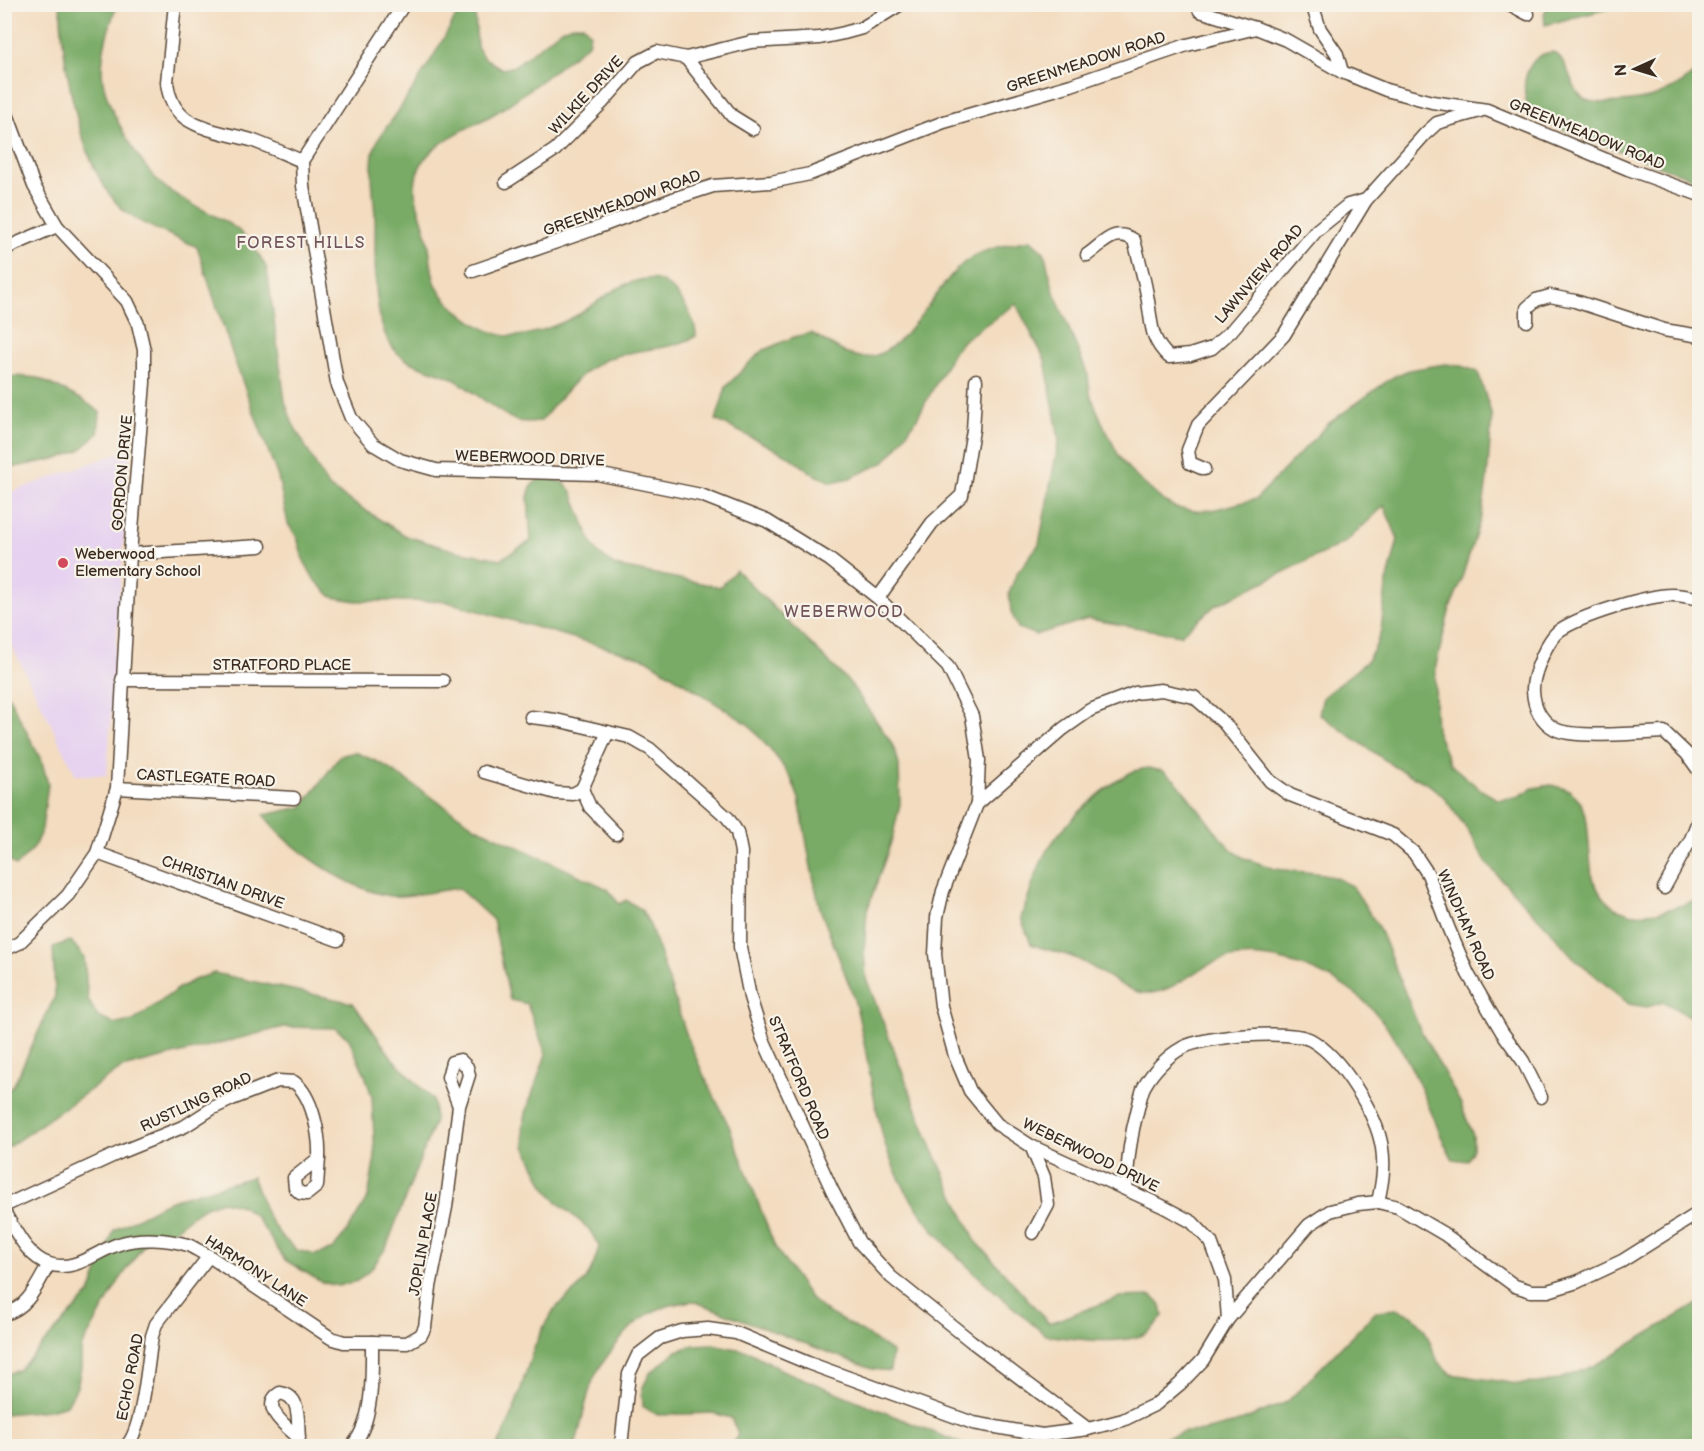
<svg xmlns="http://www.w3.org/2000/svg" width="1704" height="1451" font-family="'Balsamiq Sans',sans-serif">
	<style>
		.built { fill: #e6d2f0 }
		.forest { fill: #79ab66; stroke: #5a6a42; stroke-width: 1.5 }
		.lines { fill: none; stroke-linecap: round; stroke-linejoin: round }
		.minor-casing { stroke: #574536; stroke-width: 15 }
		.minor { stroke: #fff; stroke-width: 12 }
		.poi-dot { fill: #d1495b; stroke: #f7f3e8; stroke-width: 2 }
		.labels { text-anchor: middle; stroke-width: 4.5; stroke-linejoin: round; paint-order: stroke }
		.street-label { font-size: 15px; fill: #3b2a1e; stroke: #f7f3e8 }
		.poi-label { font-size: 15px; fill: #3b2a1e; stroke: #f7f3e8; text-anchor: start }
		.neighbourhood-label { font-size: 16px; letter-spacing: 1.5px; fill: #72545b; stroke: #f7f3e8 }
	</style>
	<rect width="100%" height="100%" fill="#f7f3e8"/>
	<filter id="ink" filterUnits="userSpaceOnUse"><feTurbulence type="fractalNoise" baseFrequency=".0167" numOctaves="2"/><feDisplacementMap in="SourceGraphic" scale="12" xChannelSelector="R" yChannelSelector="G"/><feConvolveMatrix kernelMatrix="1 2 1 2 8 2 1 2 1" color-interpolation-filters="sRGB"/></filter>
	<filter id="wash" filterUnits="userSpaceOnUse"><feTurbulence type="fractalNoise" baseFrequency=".008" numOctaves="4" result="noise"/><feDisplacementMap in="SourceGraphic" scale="24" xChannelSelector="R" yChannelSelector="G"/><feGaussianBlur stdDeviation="1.35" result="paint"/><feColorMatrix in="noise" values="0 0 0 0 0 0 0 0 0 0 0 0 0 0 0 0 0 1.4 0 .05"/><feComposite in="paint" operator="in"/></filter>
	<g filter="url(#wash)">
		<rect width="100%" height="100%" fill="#f3dcbf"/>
		<path class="built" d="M130,449L107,775H76L5,632V494Z"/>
		<g class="forest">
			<path d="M60,5H117C109,27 102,48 102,72C103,104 140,167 165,187C186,204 214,213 237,229C250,240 259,253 267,269L285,401L292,422L328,487L406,536L456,551L501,559L531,541L528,497L531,486L539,479H552L564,483L572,492L591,542L598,553L615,566L720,587L736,570L850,683L891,742L896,753L899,765L900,804L892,839L867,911L864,951L866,978L931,1146L975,1240L1049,1323L1120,1297L1152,1296L1161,1305L1163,1316C1158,1322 1154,1328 1147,1333C1124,1346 1071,1339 1045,1335C983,1280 911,1227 885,1144C873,1102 868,1057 858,1014L852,992L820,909L811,867L799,799L792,780L778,759L748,724L647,659L444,601H356L332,597L314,579L303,559L297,537L288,524L278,477L234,359L197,247C177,237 148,228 131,216C79,180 63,63 60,5Z"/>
			<path d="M462,5H478L475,12L477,46L483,57L502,69L512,67L521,61L562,29L572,25H583L590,33L588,44C558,67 529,92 497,112C464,133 407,147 416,198C419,211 424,224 427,237C431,252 430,268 435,282C443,304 486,336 510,336C529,337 562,324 579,314C600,301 624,278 651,279C673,280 696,316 696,336C672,350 643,348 616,356C583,365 562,396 541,421C534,421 525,423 518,421C507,420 468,387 454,379C430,367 403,367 389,342C371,311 376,251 375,216C374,196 368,161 376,144C382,131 392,121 399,110C422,76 443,41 462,5Z"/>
			<path d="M1548,5V4L1623,5L1545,25L1544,14Z"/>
			<path d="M1553,52C1571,63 1568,85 1583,98C1594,107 1642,101 1656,96C1671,90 1689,80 1699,68V181L1536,119C1517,100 1521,54 1553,52Z"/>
			<path d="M1031,240L1044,252L1054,292L1088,375L1090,394L1102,422L1120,458L1132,473L1161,499L1176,508L1194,511L1212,510L1256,499L1329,423L1393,377L1409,370L1445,364L1462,366L1478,372L1492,416L1487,479L1482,514L1459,587L1450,608L1436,665L1435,709L1436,730L1450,764L1481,790L1497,799L1516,798L1533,788L1551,785L1569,790L1581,803L1587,822L1592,878L1601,895L1615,908L1633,914L1659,912L1699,900V1022L1664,1002L1647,1007L1629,1004L1573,957L1548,928L1498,876L1486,862L1469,832L1443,796L1428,784L1395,767L1319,714L1323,697L1366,662L1375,648L1381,630L1386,587L1398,539L1384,506L1346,542L1216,605L1180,635L1088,619L1035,635L1018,628L1011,612L1009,593L1017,573L1039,544L1059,439L1045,360L1016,304L966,338L954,351L917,418L896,449L883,463L850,478L832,482L815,475L787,455L716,420L726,387L750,362L764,350L794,337L811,333C827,341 843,355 860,357C904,362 934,285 966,261C984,248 1009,244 1031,240Z"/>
			<path d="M16,376L38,378L81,399L100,412L98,434L80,450L60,458L5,469V378Z"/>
			<path d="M4,687L42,762L48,784L42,829L33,849L16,866L5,857Z"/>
			<path d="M355,752L382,764L476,827L608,889L619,904L626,900L641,909L650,925L688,1039L704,1076L729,1126L775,1247L810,1298L825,1311L861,1331L892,1352L890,1371L872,1369L693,1301C657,1305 638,1316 616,1345C607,1356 599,1366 593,1380C585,1400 582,1425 575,1446H497C522,1405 525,1353 552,1313C560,1301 573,1294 582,1284C592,1273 596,1259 599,1246L589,1229L557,1202L544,1185L525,1146L523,1125L528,1106L546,1054L527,1004L510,1000L493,920L458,888C442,890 404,898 390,896C350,890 287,847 264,815L302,807L340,756Z"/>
			<path d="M1148,768L1163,771L1176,781L1220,837L1231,849L1244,858L1275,869L1324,874L1339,879L1353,887L1378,926L1419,1027L1461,1104L1473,1135V1149L1467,1161L1453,1159C1443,1144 1439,1130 1432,1114C1417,1078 1399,1037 1371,1008C1337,972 1260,943 1213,963C1189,973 1170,995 1143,993C1124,991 1095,966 1075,958C1061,952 1045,950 1031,944L1021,918C1029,897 1035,872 1046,852C1062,825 1102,788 1130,773C1135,770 1142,769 1148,768Z"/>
			<path d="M71,941L84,957L88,1000L98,1017L115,1024L133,1021L179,988L196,979L214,973L353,1003L393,1059L433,1100L435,1121L386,1248L372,1268L357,1281L338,1286L321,1282L285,1260L256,1217L242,1206L222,1201L205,1207L187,1219L173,1232L151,1234L119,1281L81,1348V1368L77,1387L67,1405L49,1410L5,1414V1375L19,1370L90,1293L114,1230L171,1200L252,1177L268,1217L281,1236L297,1250L315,1255L333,1249L346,1233L368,1198L375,1157L372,1097L365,1075L349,1039L335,1028L284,1027L122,1068L4,1150V1095L14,1084L55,996L53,947Z"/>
			<path d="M1699,1303V1439L1689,1446H1136L1185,1432L1204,1431L1236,1423L1287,1402L1377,1311L1396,1309L1412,1315L1424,1328L1438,1362L1451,1374L1518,1384L1538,1383L1557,1380L1594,1366Z"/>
			<path d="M711,1344L748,1351L782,1370L967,1446H733L738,1433L731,1418L713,1413L658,1415L643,1407L642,1389L650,1373L677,1351L694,1345Z"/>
		</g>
	</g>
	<g filter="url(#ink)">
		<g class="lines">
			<g class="minor-casing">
				<g id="minor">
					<path d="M175,4L167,82C168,95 174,110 185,118C203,131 230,134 251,140C268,146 285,154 302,161"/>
					<path d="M1196,4L1200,11L1255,28"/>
					<path d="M1312,4L1320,29L1337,54L1342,72"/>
					<path d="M1509,4L1528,14"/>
					<path d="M686,58L732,116L753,129"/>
					<path d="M4,106L34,186L57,226L127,301L138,324L144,350V383L130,554L117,788L97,853L68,895L19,943L4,950"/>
					<path d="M302,161L303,186L337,383L351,418L373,444L400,460L436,470L597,474L701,495L767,521L830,560L878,598L948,667L972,716L979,760L977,804L943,891L937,917L935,954L941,1006L955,1056L970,1091L997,1124L1031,1146L1162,1206L1192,1222L1211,1242L1225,1280L1228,1319L1203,1360L1180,1384L1156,1404L1123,1420L1088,1429L1042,1435L973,1423L808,1363L736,1333L708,1329L682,1331L660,1338L638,1355L629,1374L621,1446"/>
					<path d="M302,161L404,4"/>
					<path d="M506,182L555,150L602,103L638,62L657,52L686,58L751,42L820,38L844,33L862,28L901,4"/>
					<path d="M4,249L57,226"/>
					<path d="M1087,255C1104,243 1114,227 1134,240C1139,260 1145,280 1148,301C1152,325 1150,339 1169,357L1190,355L1212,348L1231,331L1317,230L1348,205L1366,200"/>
					<path d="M473,271L591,230L673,199L713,186L771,182L810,174L944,122L1071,85L1187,45L1256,28L1286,40L1342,72L1386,90L1432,102L1487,110L1628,169L1700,195"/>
					<path d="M1527,321V308L1536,300L1550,296L1575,301L1664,330L1700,336"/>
					<path d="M1204,469L1190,463L1188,450L1198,425L1284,335L1366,200L1425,134L1437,123L1480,111"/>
					<path d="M130,554L260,546"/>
					<path d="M878,598L932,523L962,495L973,430L976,380"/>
					<path d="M1700,599C1691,597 1681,595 1672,595C1647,595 1581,616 1560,630C1547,639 1532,676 1533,691C1534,707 1541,721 1555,729C1572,739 1641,733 1664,732L1687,754L1700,772"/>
					<path d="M122,680L443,681"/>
					<path d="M531,717L556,720L629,737L650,749L728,818L737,832L741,852L740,947L750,997L763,1039L832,1190L859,1242L891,1277L971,1341L1088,1429"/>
					<path d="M484,772L556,793L573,794L582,789"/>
					<path d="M117,788L294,798"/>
					<path d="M582,789L608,732"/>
					<path d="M582,789L590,807L616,834"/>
					<path d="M977,804L1063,729L1090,710L1135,693L1161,690L1194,697L1224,723L1270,781L1290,795L1393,835L1414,853L1428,874L1448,927L1468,974L1502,1032L1523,1061L1541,1097"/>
					<path d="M97,853L338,940"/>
					<path d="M1664,888L1691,839L1700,816"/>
					<path d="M1031,1146L1044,1177L1048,1205L1033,1233"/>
					<path d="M319,1158L317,1186L307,1194L300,1193L295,1188L294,1178Z"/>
					<path d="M1126,1189C1128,1160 1130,1137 1138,1108C1140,1101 1141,1093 1144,1087C1152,1072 1167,1056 1182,1048C1202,1036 1291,1029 1311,1040C1341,1057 1377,1114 1382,1148C1385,1167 1382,1184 1378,1202"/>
					<path d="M4,1206L121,1152L185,1126L213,1108L232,1099L278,1081L294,1082C313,1096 320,1136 319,1158"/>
					<path d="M4,1212C16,1231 27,1257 49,1264C75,1273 96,1251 119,1244C139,1237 168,1239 188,1245C195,1248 202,1253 209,1256L331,1338L344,1342H372C372,1373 374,1422 352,1446"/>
					<path d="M4,1314C28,1309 38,1283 49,1264"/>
					<path d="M1228,1319L1309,1225L1330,1211L1358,1204L1378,1202L1398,1207L1444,1234L1515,1286L1531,1291H1548L1577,1282L1622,1261L1700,1212"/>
					<path d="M372,1342L407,1343L421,1335L425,1327L430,1287L446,1207L459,1106L469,1075L467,1067L460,1060L452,1062L448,1077L459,1106"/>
					<path d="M280,1393C302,1396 297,1421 299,1438C288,1428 258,1406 280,1393Z"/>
					<path d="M126,1446C143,1431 148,1360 152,1336L156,1324L209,1256"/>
				</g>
			</g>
			<use href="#minor" class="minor"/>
		</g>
	</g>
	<circle class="poi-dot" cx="63" cy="563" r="6"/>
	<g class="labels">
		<g class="street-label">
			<text transform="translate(1086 62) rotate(-18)" y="5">GREENMEADOW ROAD</text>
			<text transform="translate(586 95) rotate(-47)" y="5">WILKIE DRIVE</text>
			<text transform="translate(1587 134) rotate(22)" y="5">GREENMEADOW ROAD</text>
			<text transform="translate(622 203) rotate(-20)" y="5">GREENMEADOW ROAD</text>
			<text transform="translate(1259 274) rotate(-49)" y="5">LAWNVIEW ROAD</text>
			<text transform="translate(530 458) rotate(2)" y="5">WEBERWOOD DRIVE</text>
			<text transform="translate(122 473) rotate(-85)" y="5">GORDON DRIVE</text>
			<text x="282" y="670">STRATFORD PLACE</text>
			<text transform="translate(206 778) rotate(3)" y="5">CASTLEGATE ROAD</text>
			<text transform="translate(223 882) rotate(20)" y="5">CHRISTIAN DRIVE</text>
			<text transform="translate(1466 925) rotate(66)" y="5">WINDHAM ROAD</text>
			<text transform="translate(799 1078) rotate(67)" y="5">STRATFORD ROAD</text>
			<text transform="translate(196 1102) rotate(-25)" y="5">RUSTLING ROAD</text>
			<text transform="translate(1091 1155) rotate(26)" y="5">WEBERWOOD DRIVE</text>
			<text transform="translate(423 1244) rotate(-80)" y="5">JOPLIN PLACE</text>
			<text transform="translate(256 1271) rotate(33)" y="5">HARMONY LANE</text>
			<text transform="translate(130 1377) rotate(-79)" y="5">ECHO ROAD</text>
		</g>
		<g class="poi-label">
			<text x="75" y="559">Weberwood<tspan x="75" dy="17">Elementary School</tspan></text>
		</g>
		<g class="neighbourhood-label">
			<text x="301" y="248">FOREST HILLS</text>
			<text x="844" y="617">WEBERWOOD</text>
		</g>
	</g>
	<rect width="1704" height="1451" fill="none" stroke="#f7f3e8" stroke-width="24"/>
	<g transform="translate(1635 69) rotate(266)" stroke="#f7f3e8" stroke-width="4.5" paint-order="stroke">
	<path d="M0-4.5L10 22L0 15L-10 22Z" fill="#3b2a1e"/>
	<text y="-9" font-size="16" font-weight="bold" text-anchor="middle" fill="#3b2a1e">N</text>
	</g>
</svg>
